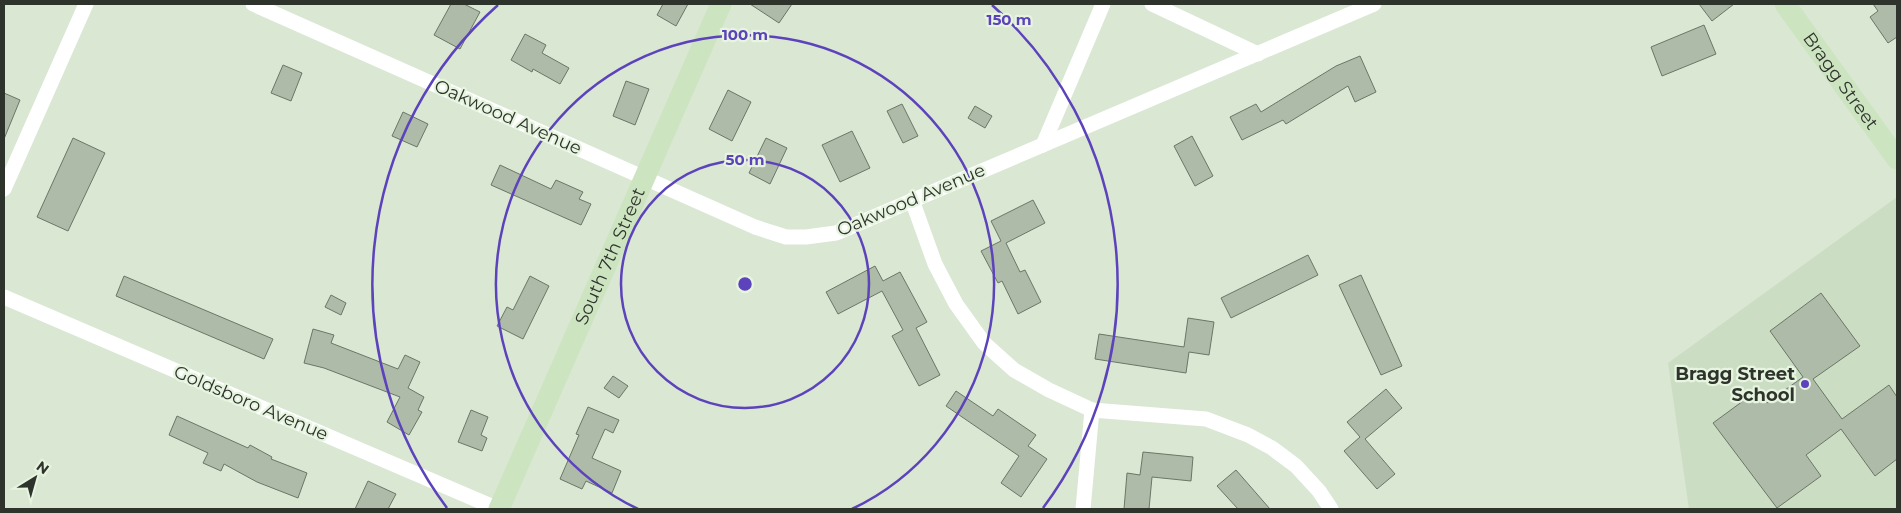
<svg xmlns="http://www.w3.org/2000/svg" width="1901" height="513" font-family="Montserrat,sans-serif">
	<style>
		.built { fill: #cbdec4 }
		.building { fill: #adbba8; stroke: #6a7766 }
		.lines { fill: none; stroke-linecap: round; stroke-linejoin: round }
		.street { stroke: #fff; stroke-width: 15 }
		.secondary { stroke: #cde4c1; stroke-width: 21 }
		.ring { fill: none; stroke: #5c42bb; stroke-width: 2.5 }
		.poi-dot { fill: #5c42bb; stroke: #e6f4e0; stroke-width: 2 }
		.labels { text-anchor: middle; stroke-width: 4.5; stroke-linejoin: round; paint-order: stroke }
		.street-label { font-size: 18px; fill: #2e332c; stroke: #e6f4e0 }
		.poi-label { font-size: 18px; font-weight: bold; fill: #2e332c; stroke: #e6f4e0; text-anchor: end }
		.centre { fill: #5c42bb; stroke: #e6f4e0; stroke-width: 2.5 }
		.ring-label { font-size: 15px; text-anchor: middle; font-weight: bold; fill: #5c42bb; stroke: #e6f4e0; stroke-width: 4.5; stroke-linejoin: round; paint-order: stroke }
	</style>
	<rect width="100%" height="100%" fill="#d9e7d3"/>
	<path class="built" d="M1897,197V509H1689L1668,363Z"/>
	<g class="building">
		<path d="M451,4H464L480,12L460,49L434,35Z"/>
		<path d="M663,4H688L676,26L657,15Z"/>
		<path d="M750,4H792L779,23Z"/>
		<path d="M1699,4H1734L1712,21Z"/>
		<path d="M1873,4H1897V37L1888,43L1870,17L1878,11Z"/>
		<path d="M1704,25L1716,54L1662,76L1651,47Z"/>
		<path d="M525,34L546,45L542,53L569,68L560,84L533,69L532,72L511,60Z"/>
		<path d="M1360,56L1376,92L1355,102L1348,86L1286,124L1283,120L1242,140L1230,117L1256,104L1261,112L1336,66Z"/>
		<path d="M283,65L302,73L291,101L271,93Z"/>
		<path d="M626,81L649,89L635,125L613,116Z"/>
		<path d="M728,90L751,102L732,141L709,129Z"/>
		<path d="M4,93L20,100L4,139Z"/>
		<path d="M902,104L918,136L903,143L887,111Z"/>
		<path d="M975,106L992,116L985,128L968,118Z"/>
		<path d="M403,112L428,124L417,147L392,136Z"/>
		<path d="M852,131L870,168L840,182L822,145Z"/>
		<path d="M1192,136L1213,176L1195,186L1174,146Z"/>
		<path d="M73,138L105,153L68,231L37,217Z"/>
		<path d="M766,138L787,148L770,184L749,173Z"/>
		<path d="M500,165L551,189L556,180L583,192L579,199L591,204L581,225L491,185Z"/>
		<path d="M1033,200L1045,223L1006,243L1020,272L1025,270L1041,302L1018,314L1002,281L998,283L981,251L1001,241L991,221Z"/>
		<path d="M1308,255L1318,275L1231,318L1221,298Z"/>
		<path d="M875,266L883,281L900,272L927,322L916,328L940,375L919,386L892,336L903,330L882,291L838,314L826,292Z"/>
		<path d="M1361,275L1402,366L1381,375L1339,285Z"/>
		<path d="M124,276L273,339L264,359L116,296Z"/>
		<path d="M530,276L549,286L523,339L497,326L507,307L513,310Z"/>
		<path d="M1821,293L1860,346L1813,379L1842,419L1889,385L1897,397V459L1875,476L1841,429L1806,455L1821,476L1777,508L1713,423L1758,390L1767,403L1803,377L1770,331Z"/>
		<path d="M331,295L346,303L341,315L325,307Z"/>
		<path d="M1188,318L1214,322L1209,355L1189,352L1186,373L1095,359L1099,334L1184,347Z"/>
		<path d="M313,329L334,335L331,343L398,369L405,355L420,362L408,388L424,397L418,410L422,412L409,435L387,422L400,397L324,368L304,363Z"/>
		<path d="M613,376L628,386L619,398L604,388Z"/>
		<path d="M1386,389L1402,408L1365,439L1395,474L1377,489L1344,451L1360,437L1347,422Z"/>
		<path d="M956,391L993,416L998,409L1036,435L1028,446L1047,459L1021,497L1001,483L1019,456L946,406Z"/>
		<path d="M588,407L619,420L613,433L605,429L592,458L621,471L612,493L586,481L582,489L560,479L579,435L576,434Z"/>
		<path d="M471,410L488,417L481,435L487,438L482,451L458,442Z"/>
		<path d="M177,416L248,448L250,445L272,457L271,459L307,473L298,498L257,482L224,464L221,471L203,463L208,453L169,435Z"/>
		<path d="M1143,452L1193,457L1191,481L1152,477L1149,509H1124L1127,473L1140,475Z"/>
		<path d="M1236,470L1270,509H1238L1217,486Z"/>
		<path d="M368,481L396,494L388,509H355Z"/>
	</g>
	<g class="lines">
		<g class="street">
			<path d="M253,4L755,227L786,237H806L836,233L1374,4"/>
			<path d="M1152,4L1258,54"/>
			<path d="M1043,145L1103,4"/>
			<path d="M4,189L86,4"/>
			<path d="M912,200L935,264L956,304L984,343L1014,370L1049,390L1092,410L1206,419L1248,435L1272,448L1296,466L1319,491L1331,509"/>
			<path d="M4,297L498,509"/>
			<path d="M1083,509L1092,410"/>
		</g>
		<g class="secondary">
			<path id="s1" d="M1785,4L1897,159"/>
			<path id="s2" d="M499,509L721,4"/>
		</g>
	</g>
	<g class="ring">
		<circle cx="745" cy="284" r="124"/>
		<path d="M638 509A249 249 0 1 1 852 509"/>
		<path d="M447 508A373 373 0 0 1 498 5M992 5A373 373 0 0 1 1043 508"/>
	</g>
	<circle class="poi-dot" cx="1805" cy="384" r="5"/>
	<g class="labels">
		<g class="street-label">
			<text dy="6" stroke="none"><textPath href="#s1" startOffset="95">Bragg Street</textPath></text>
			<text transform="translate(508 117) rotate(24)" y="6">Oakwood Avenue</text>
			<text transform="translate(911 200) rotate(-23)" y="6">Oakwood Avenue</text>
			<text dy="6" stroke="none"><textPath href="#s2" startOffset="276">South 7th Street</textPath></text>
			<text transform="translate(251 403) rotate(23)" y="6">Goldsboro Avenue</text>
		</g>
		<g class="poi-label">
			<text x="1795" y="380">Bragg Street<tspan x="1795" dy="21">School</tspan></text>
		</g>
	</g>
	<circle cx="745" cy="284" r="8" class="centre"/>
	<g class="ring-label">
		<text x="1009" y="25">150 m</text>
		<text x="745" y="40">100 m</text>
		<text x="745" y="165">50 m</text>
	</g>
	<rect width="1901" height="513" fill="none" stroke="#2e332c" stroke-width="10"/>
	<g transform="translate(35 478) rotate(37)" stroke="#e6f4e0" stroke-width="4" paint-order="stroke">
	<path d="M0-4L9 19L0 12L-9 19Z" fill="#2e332c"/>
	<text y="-8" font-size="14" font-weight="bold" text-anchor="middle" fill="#2e332c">N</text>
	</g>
</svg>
